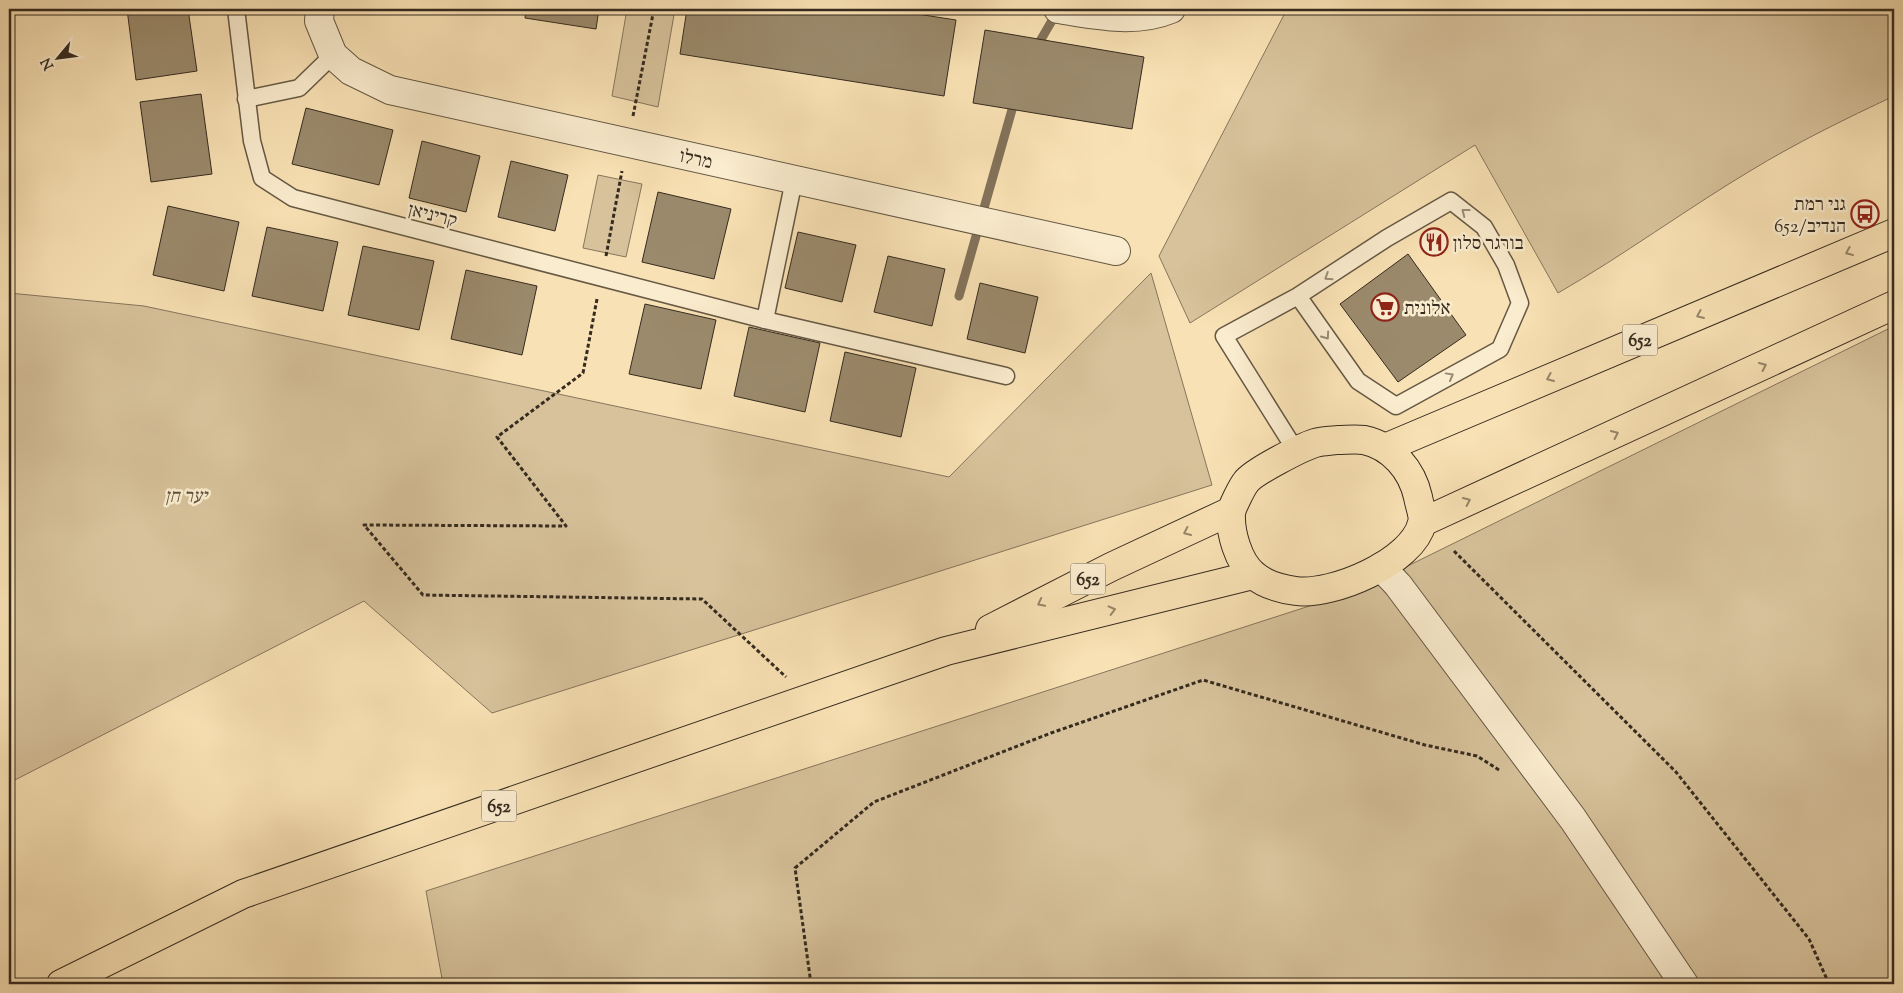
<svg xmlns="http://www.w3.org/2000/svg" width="1903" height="993" font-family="'Sorts Mill Goudy','Frank Ruhl Libre',serif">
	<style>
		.green { fill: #d7c29b; stroke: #86765d }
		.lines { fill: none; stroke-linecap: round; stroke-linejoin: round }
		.stream { stroke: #83735a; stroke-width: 9 }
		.building { fill: #9b8a6c; stroke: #362b1f }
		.service-casing { stroke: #665844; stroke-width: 19 }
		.minor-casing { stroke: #665844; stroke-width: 30 }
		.primary-casing { stroke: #362b1f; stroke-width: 30 }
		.path { stroke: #362b1f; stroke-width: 3; stroke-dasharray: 4 2.5; stroke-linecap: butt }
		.service { stroke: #faecce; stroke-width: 16 }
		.minor { stroke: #faecce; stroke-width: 28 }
		.primary { stroke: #f8e1b4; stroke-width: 28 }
		.oneway { stroke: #988c76 }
		.oneway2 { stroke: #97866a }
		.labels { text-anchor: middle; stroke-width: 5; stroke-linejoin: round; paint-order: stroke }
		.shield { fill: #faecce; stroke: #716554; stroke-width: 1 }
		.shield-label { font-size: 18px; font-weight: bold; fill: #362b1f }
		.street-label { font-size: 19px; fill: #362b1f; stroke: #faecce }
		.poi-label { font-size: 19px; fill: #362b1f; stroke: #faecce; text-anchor: start }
		.park-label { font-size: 19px; font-style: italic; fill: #5e513e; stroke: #faecce }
	</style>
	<rect width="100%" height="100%" fill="#f8e1b4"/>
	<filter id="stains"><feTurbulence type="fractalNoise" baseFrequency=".004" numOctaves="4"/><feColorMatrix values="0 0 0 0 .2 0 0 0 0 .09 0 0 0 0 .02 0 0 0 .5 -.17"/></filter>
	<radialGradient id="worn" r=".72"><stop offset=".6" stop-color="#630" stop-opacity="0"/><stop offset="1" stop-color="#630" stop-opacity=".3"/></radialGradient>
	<g class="green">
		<path d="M627,9H675L658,107L612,96Z"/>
		<path d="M1287,9H1894V96C1845,119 1796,143 1750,171C1685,210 1624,255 1558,293L1475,145L1190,323L1159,256Z"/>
		<path d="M598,175L642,184L626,257L583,248Z"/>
		<path d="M1151,273L1212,485L492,713L364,601L9,783V293L144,306L949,477Z"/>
		<path d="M1894,326V984H443L426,891L1359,590Z"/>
	</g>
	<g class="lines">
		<g class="stream">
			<path d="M1036,48L1057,12"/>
			<path d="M959,296L1015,99"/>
		</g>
	</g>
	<g class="building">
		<path d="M127,9H188L197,71L136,80Z"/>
		<path d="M526,9H599L596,29L525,18Z"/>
		<path d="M687,9H885L956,20L944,96L680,54Z"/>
		<path d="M985,30L1144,57L1132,129L973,103Z"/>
		<path d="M201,94L212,174L151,182L140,102Z"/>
		<path d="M306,108L393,130L379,185L292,164Z"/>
		<path d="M422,141L480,156L466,212L409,198Z"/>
		<path d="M511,161L568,175L555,231L498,217Z"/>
		<path d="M658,192L731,209L714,279L642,262Z"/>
		<path d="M168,206L239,222L224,291L153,275Z"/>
		<path d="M267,227L338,242L323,311L252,296Z"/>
		<path d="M798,232L856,245L842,302L785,288Z"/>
		<path d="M363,246L434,261L419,330L348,315Z"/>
		<path d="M1408,254L1466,335L1398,382L1340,304Z"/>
		<path d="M888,256L945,269L932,326L874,312Z"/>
		<path d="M466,270L537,286L522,355L451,339Z"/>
		<path d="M980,283L1038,297L1025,353L967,339Z"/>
		<path d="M645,304L716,320L701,389L629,374Z"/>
		<path d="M749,327L820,343L805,412L734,396Z"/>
		<path d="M845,352L916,368L901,437L830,421Z"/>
	</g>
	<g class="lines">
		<g class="service-casing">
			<g id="service">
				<path d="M236,9L252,141L262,178L293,198L765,320L1006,376"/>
				<path d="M246,99L299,88L333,55"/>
				<path d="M765,320L794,180"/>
				<path d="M1296,451L1224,336L1298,296L1387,238L1451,201L1484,227L1506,265L1520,303L1500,349L1396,406L1358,381L1298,296"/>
			</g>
		</g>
		<g class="minor-casing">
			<g id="minor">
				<path d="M320,9L319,21L333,55L351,71L390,90L1116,251"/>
				<path d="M1058,9C1095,15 1135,24 1171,9"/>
				<path d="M1381,567L1398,585L1573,819L1684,984"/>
			</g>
		</g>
		<g class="primary-casing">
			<g id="primary">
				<path d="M1337,440C1346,440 1355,439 1364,440C1392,446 1412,470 1418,497C1419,504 1424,516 1422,523C1413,562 1332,596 1296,591C1282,589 1264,584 1254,575C1238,562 1230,532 1231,513C1232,507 1242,487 1246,482C1253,472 1302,447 1315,443C1322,441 1330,441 1337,440Z"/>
				<path d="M1385,448L1894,233"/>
				<path d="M1423,522L1894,305"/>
				<path d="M990,629L1111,567L1231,511"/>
				<path d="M61,984L243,894L946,651L1253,575"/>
			</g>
		</g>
		<g class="path">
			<path d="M633,116L654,9"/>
			<path d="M606,256L622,171"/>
			<path d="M597,299L583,373L497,437L566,526L364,525L423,595L702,599L786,677"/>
			<path d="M1454,551L1676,772L1809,939L1829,984"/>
			<path d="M811,984L795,868L874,802L1051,733L1203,680L1425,745L1477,756L1499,770"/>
		</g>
		<use href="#service" class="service"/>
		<use href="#minor" class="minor"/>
		<use href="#primary" class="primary"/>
	</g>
	<defs><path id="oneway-chevron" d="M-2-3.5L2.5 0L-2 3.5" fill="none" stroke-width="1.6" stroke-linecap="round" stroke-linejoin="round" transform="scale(1.25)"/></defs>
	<g class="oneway">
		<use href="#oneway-chevron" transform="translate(1465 212) rotate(-142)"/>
		<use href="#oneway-chevron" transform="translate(1328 277) rotate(147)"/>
		<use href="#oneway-chevron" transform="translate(1326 336) rotate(55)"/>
		<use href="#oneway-chevron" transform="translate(1450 376) rotate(-29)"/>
	</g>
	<g class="oneway2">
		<use href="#oneway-chevron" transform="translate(1849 252) rotate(157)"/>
		<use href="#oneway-chevron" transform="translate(1700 315) rotate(157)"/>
		<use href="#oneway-chevron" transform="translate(1763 366) rotate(-25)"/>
		<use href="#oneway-chevron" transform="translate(1550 378) rotate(157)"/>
		<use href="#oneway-chevron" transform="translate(1615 434) rotate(-25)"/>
		<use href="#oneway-chevron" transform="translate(1467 501) rotate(-25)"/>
		<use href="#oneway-chevron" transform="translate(1187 532) rotate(155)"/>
		<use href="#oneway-chevron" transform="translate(1041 603) rotate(153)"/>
		<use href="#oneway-chevron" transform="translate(1112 610) rotate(-14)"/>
	</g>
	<defs>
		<g id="bus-ring" transform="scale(1.4375)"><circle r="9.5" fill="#faecce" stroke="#8f2418" stroke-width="1.5"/><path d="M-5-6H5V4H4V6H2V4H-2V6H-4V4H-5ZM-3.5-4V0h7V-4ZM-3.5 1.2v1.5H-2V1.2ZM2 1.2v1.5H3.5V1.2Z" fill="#8f2418"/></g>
		<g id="restaurant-ring" transform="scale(1.4375)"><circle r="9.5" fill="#faecce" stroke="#8f2418" stroke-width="1.5"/><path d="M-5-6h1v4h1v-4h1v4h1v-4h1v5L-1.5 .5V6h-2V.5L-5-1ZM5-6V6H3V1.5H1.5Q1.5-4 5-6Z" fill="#8f2418"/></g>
		<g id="supermarket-ring" transform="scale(1.4375)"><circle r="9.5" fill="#faecce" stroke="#8f2418" stroke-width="1.5"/><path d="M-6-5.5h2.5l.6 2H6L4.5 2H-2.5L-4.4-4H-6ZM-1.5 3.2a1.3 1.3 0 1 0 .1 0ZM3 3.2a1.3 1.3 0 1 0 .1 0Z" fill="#8f2418"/></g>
	</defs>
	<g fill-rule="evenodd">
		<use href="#bus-ring" x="1865" y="214"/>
		<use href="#restaurant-ring" x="1434" y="242"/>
		<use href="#supermarket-ring" x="1385" y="307"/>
	</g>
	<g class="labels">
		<g class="shield">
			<rect x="1622.5" y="324.5" width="35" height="31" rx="4"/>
			<rect x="1070.5" y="563.5" width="35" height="31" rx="4"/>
			<rect x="481.5" y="790.5" width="35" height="31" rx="4"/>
		</g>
		<g class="shield-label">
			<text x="1640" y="346">652</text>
			<text x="1088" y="585">652</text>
			<text x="499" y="812">652</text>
		</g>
		<g class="street-label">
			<text transform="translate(696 158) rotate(12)" y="7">מרלו</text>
			<text transform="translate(433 214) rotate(14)" y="7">קריניאן</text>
		</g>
		<g class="poi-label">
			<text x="1846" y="210" text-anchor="end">גני רמת<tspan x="1846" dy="22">הנדיב/652</tspan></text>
			<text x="1453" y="249">בורגר סלון</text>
			<text x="1404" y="314">אלונית</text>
		</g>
		<g class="park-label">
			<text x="186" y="502">יער חן</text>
		</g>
	</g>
	<rect width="1903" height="993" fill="none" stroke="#f8e1b4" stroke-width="30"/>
	<rect x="10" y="10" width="1883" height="973" fill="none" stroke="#362b1f" stroke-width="2.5"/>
	<rect x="15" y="15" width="1873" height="963" fill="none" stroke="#362b1f"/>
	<g transform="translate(58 58) rotate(241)" stroke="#faecce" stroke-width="4" paint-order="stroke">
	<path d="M0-4L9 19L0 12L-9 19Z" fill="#362b1f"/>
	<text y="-8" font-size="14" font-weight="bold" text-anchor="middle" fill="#362b1f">N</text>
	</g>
	<rect width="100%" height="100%" filter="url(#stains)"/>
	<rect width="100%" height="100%" fill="url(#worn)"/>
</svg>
